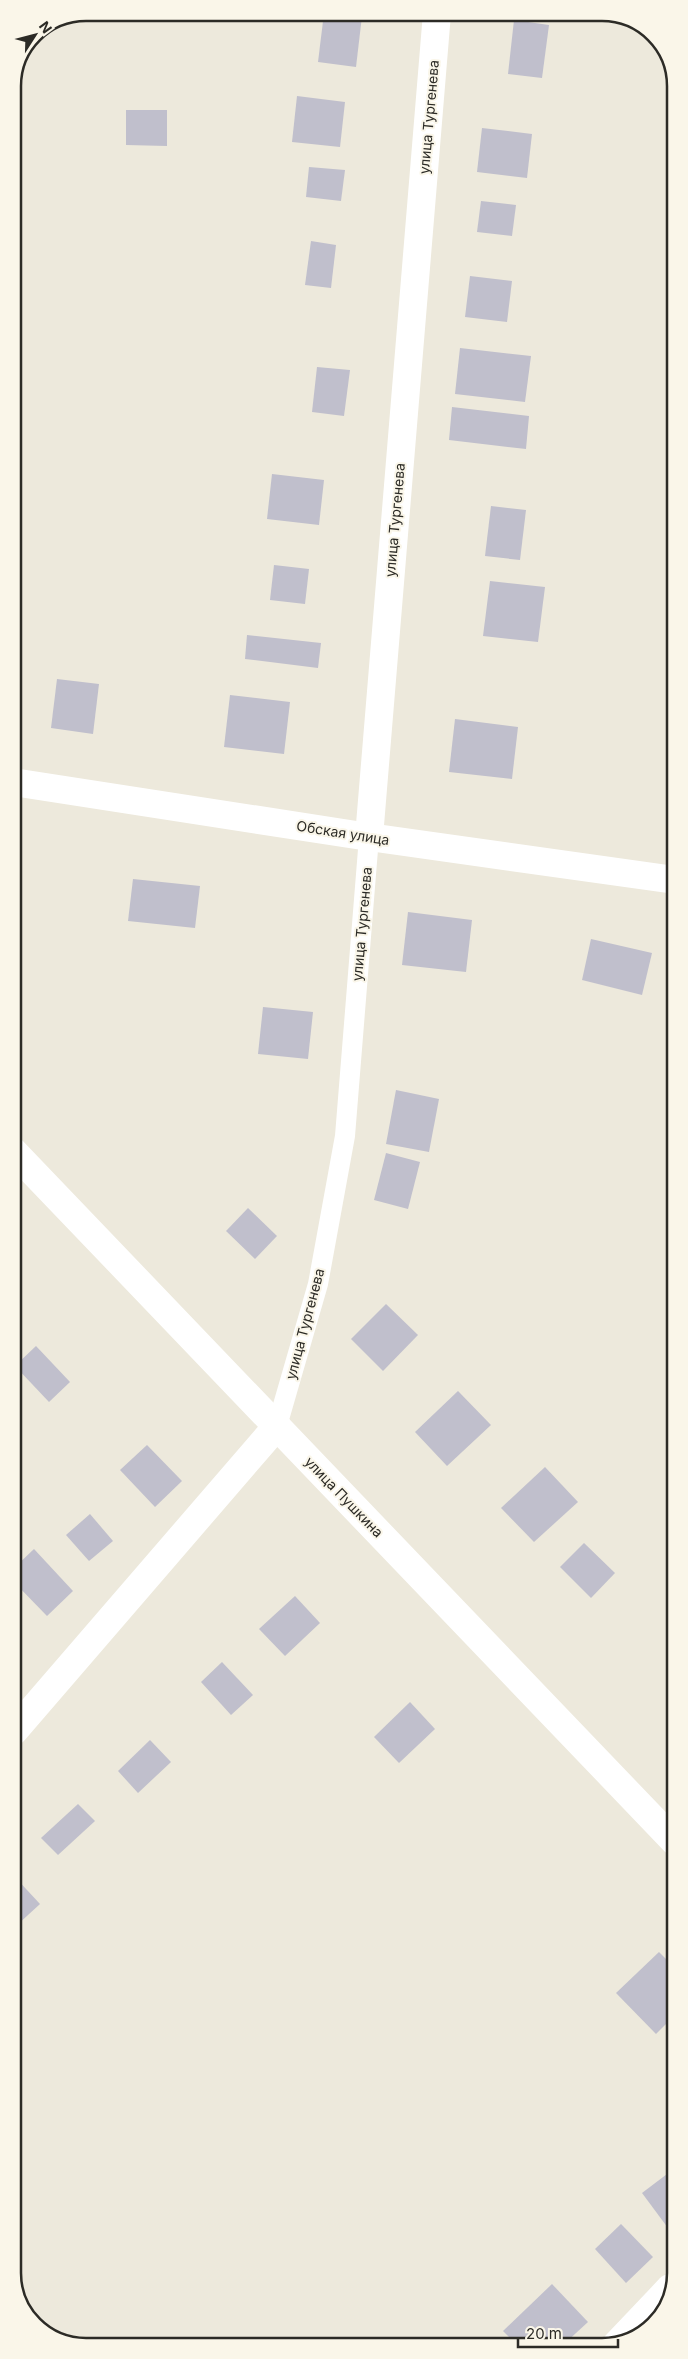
<svg xmlns="http://www.w3.org/2000/svg" width="688" height="2359" font-family="Inter,sans-serif">
	<style>
		.building { fill: #c0bfcc }
		.lines { fill: none; stroke-linecap: round; stroke-linejoin: round }
		.service { stroke: #fff; stroke-width: 20 }
		.minor { stroke: #fff; stroke-width: 28 }
		.tertiary { stroke: #fff; stroke-width: 28 }
		.labels { text-anchor: middle; stroke-width: 4; stroke-linejoin: round; paint-order: stroke }
		.street-label { font-size: 14px; fill: #2c2b26; stroke: #faf6e9 }
		.rim { fill: none; stroke: #2c2b26; stroke-width: 2.5 }
	</style>
	<rect width="100%" height="100%" fill="#ede9dc"/>
	<g class="building">
		<path d="M324,13L362,16L356,67L318,62Z"/>
		<path d="M514,20L549,25L542,78L508,74Z"/>
		<path d="M297,96L345,102L340,147L292,142Z"/>
		<path d="M126,110H167V146L126,145Z"/>
		<path d="M482,128L532,134L527,178L477,172Z"/>
		<path d="M309,167L345,170L341,201L306,197Z"/>
		<path d="M481,201L516,205L512,236L477,232Z"/>
		<path d="M311,241L336,245L331,288L305,285Z"/>
		<path d="M470,276L512,281L507,322L465,317Z"/>
		<path d="M460,348L531,356L525,402L455,394Z"/>
		<path d="M317,367L350,370L344,416L312,412Z"/>
		<path d="M452,407L529,416L526,449L449,440Z"/>
		<path d="M272,474L324,480L319,525L267,519Z"/>
		<path d="M491,506L526,510L520,560L485,556Z"/>
		<path d="M274,565L309,569L305,604L270,600Z"/>
		<path d="M490,581L545,587L538,642L483,636Z"/>
		<path d="M247,635L321,643L318,668L245,659Z"/>
		<path d="M57,679L99,684L93,734L51,728Z"/>
		<path d="M230,695L290,702L284,754L224,747Z"/>
		<path d="M455,719L518,727L512,779L449,772Z"/>
		<path d="M133,879L200,886L195,928L128,921Z"/>
		<path d="M408,912L472,920L466,972L402,965Z"/>
		<path d="M591,939L652,953L642,995L582,980Z"/>
		<path d="M263,1007L313,1012L308,1059L258,1054Z"/>
		<path d="M396,1090L439,1099L429,1152L386,1144Z"/>
		<path d="M386,1153L420,1162L408,1209L374,1200Z"/>
		<path d="M248,1208L277,1236L255,1259L226,1231Z"/>
		<path d="M386,1304L418,1335L383,1371L351,1339Z"/>
		<path d="M36,1346L70,1382L49,1402L15,1366Z"/>
		<path d="M458,1391L491,1425L447,1466L415,1432Z"/>
		<path d="M147,1445L182,1481L155,1507L120,1470Z"/>
		<path d="M545,1467L578,1502L534,1542L501,1508Z"/>
		<path d="M90,1514L113,1541L89,1561L66,1535Z"/>
		<path d="M584,1543L615,1573L591,1598L560,1567Z"/>
		<path d="M34,1549L73,1591L47,1616L13,1581V1569Z"/>
		<path d="M295,1596L320,1623L285,1656L259,1629Z"/>
		<path d="M222,1662L253,1695L231,1715L201,1682Z"/>
		<path d="M410,1702L435,1729L399,1763L374,1737Z"/>
		<path d="M150,1740L171,1762L138,1793L118,1771Z"/>
		<path d="M78,1804L95,1821L58,1855L41,1838Z"/>
		<path d="M14,1876L40,1904L16,1926L14,1924Z"/>
		<path d="M659,1952L675,1968V2015L656,2034L616,1993Z"/>
		<path d="M675,2168V2222L668,2228L642,2193Z"/>
		<path d="M621,2224L653,2257L626,2283L595,2249Z"/>
		<path d="M552,2284L588,2322L563,2345H517L503,2331Z"/>
	</g>
	<g class="lines">
		<path class="service" d="M277,1426L318,1284L345,1136L369,837"/>
		<g class="minor">
			<path d="M13,782L369,837L675,880"/>
			<path d="M369,837L437,13"/>
			<path d="M14,1731L277,1426"/>
			<path d="M616,2345L670,2288"/>
		</g>
		<path class="tertiary" d="M13,1151L675,1842"/>
	</g>
	<g class="labels">
		<g class="street-label">
			<text transform="translate(429 117) rotate(-85)" y="5">улица Тургенева</text>
			<text transform="translate(395 520) rotate(-85)" y="5">улица Тургенева</text>
			<text transform="translate(343 833) rotate(9)" y="5">Обская улица</text>
			<text transform="translate(362 924) rotate(-85)" y="5">улица Тургенева</text>
			<text transform="translate(305 1324) rotate(-75)" y="5">улица Тургенева</text>
			<text transform="translate(344 1497) rotate(46)" y="5">улица Пушкина</text>
		</g>
	</g>
	<path d="M0 0H688V2359H0ZM86 21H602A65 65 0 0 1 667 86V2273A65 65 0 0 1 602 2338H86A65 65 0 0 1 21 2273V86A65 65 0 0 1 86 21Z" fill="#faf6e9" fill-rule="evenodd"/>
	<path class="rim" d="M86 21H602A65 65 0 0 1 667 86V2273A65 65 0 0 1 602 2338H86A65 65 0 0 1 21 2273V86A65 65 0 0 1 86 21Z"/>
	<g transform="translate(35 35) rotate(54)" stroke="#faf6e9" stroke-width="4" paint-order="stroke">
	<path d="M0-4L9 19L0 12L-9 19Z" fill="#2c2b26"/>
	<text y="-8" font-size="14" font-weight="bold" text-anchor="middle" fill="#2c2b26">N</text>
	</g>
	<path d="M518 2339v8h100v-8" fill="none" stroke="#2c2b26" stroke-width="2.5"/>
	<text x="526" y="2339" font-size="15" fill="#2c2b26" stroke="#faf6e9" stroke-width="4" paint-order="stroke">20 m</text>
</svg>
